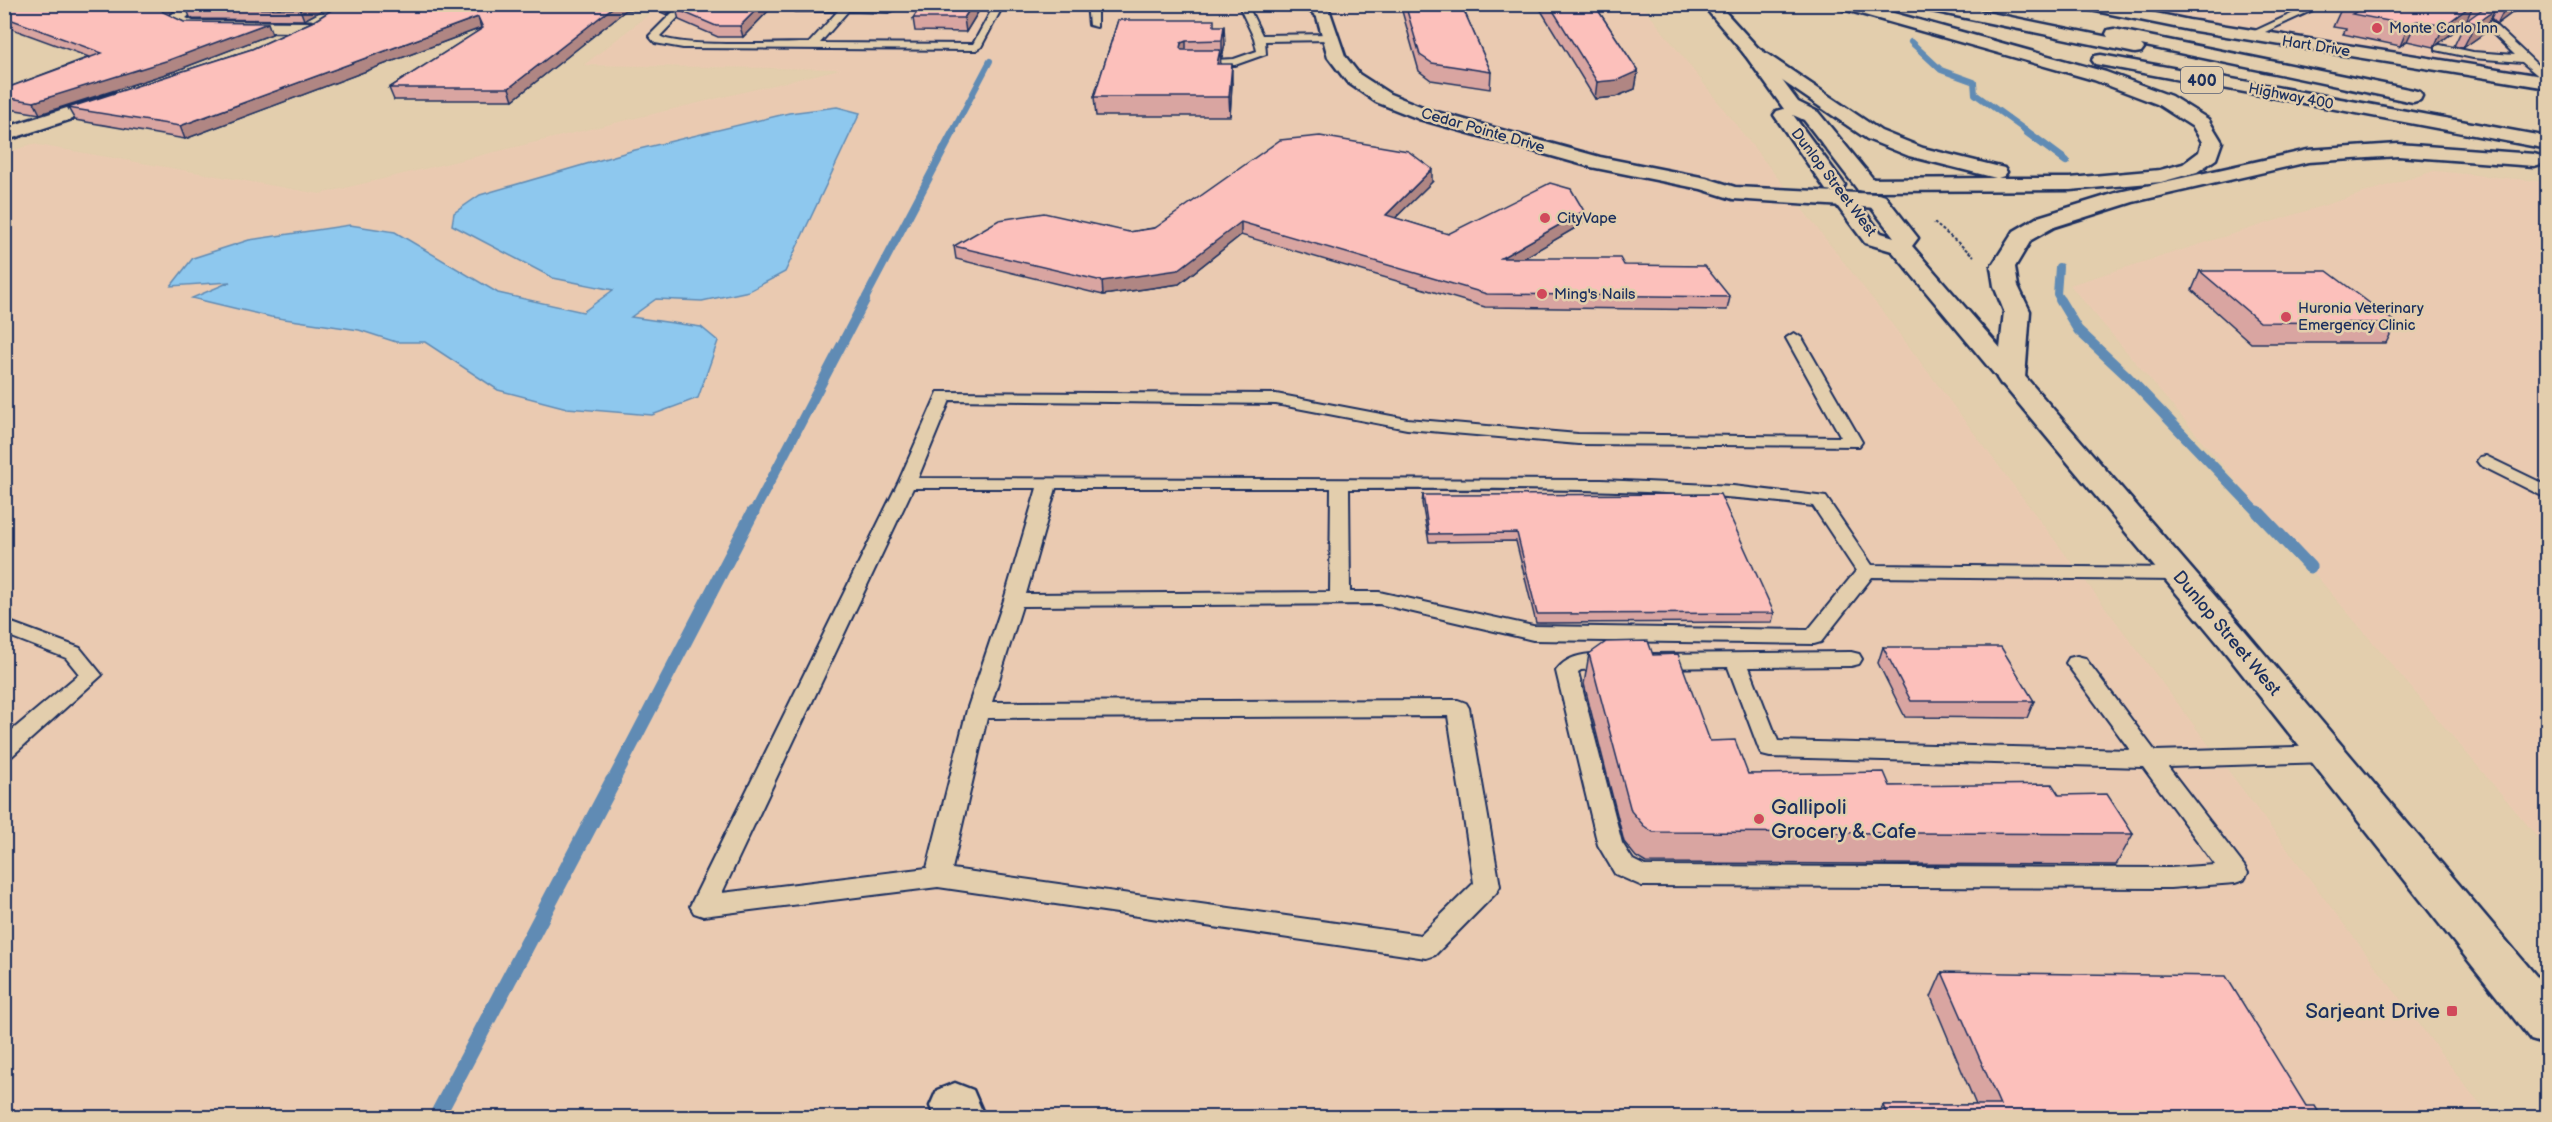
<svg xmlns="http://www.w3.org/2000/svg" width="2552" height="1122" font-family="'Balsamiq Sans',sans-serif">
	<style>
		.built { fill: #eacab1 }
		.water { fill: #8ec8ee; stroke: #608bb4; stroke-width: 1.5 }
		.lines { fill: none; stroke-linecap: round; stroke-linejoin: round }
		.stream-far4 { stroke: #608bb4; stroke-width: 6 }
		.stream-far3 { stroke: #608bb4; stroke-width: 8 }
		.stream-far2 { stroke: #608bb4; stroke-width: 10 }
		.stream-far1 { stroke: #608bb4; stroke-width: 13 }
		.stream { stroke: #608bb4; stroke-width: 16 }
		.service-casing { stroke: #1b2f5e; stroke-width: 4 }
		.minor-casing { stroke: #1b2f5e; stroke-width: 5 }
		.tertiary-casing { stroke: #1b2f5e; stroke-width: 5 }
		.secondary-casing { stroke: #1b2f5e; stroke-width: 5 }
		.primary-casing { stroke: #1b2f5e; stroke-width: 5 }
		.motorway-casing { stroke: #1b2f5e; stroke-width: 5 }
		.path { stroke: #1b2f5e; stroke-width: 2; stroke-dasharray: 3 2; stroke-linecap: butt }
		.service { fill: #e3cead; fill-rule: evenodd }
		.minor { fill: #e3cead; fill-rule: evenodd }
		.tertiary { fill: #e3cead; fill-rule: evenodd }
		.secondary { fill: #e3cead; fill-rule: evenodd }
		.primary { fill: #e3cead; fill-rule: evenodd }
		.motorway { fill: #e3cead; fill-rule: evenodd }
		.wall { fill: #d9a5a1; stroke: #1b2f5e; stroke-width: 1.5 }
		.shaded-wall { fill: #b08683; stroke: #1b2f5e; stroke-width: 1.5 }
		.building { fill: #fcc0bb; stroke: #1b2f5e; stroke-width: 1.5 }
		.poi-dot { fill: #d1495b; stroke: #e3cead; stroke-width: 2 }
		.labels { text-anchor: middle; stroke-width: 5; stroke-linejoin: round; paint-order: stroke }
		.far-poi-label { font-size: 15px; fill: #1b2f5e; stroke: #e3cead; text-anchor: start }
		.far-street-label { font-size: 15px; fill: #1b2f5e; stroke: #e3cead }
		.shield { fill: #e3cead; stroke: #575f76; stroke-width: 1.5 }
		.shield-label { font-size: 16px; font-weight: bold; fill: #1b2f5e }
		.street-label { font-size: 18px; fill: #1b2f5e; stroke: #e3cead }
		.near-poi-label { font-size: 21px; fill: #1b2f5e; stroke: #e3cead; text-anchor: start }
	</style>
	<rect width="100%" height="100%" fill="#e3cead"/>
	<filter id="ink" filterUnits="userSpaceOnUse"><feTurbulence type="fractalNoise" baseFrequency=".0167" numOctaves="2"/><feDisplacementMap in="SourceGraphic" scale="12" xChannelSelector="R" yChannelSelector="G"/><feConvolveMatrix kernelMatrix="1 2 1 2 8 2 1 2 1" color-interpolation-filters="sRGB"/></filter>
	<g filter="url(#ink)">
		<g class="built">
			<path d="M662,4L1642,5L1882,311L2489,1117L5,1118V154L32,144L320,194L840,69L584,65Z"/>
			<path d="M2122,5H2547V76L2397,55L2193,19Z"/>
			<path d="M2434,171L2547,182V848L2070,285Z"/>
		</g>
		<path class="water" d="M837,107L860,113L785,272L749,291L702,301L656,299L631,317L701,327L718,341L698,398L652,415L567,408L498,390L425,342H396L359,330L271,317L192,298L230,282L171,286L193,258L249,240L350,225L395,232L498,293L583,312L613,290L553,278L452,225L454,213L480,195L631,151L789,113Z"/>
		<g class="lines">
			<g class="stream-far4">
				<path d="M1911,42L1941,70L1974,82L1975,94L2029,133"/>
				<path d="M952,133L990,61"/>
			</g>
			<g class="stream-far3">
				<path d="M2027,132L2066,161"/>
				<path d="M2059,267L2057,294L2061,301"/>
				<path d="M864,301L953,132"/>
			</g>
			<g class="stream-far2">
				<path d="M2060,300L2078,330L2127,376L2259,514"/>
				<path d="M753,514L865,300"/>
			</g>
			<g class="stream-far1">
				<path d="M2258,512L2310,567"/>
				<path d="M612,783L753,512"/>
			</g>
			<path class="stream" d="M436,1118L613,781"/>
			<g class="service-casing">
				<g id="service">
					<path d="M681,4H691L660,36C676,48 783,43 809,43L838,11H795L781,4H910L889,12L848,11L820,43L973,44L995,4H1004L981,47L976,50L683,48L655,43L649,36Z"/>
					<path d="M1087,4H1097V27L1089,25Z"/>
					<path d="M1238,4H1247L1262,35L1331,34L1336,37L1331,40L1265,41L1266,54L1235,65L1192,66V62L1196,61L1234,59L1257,51L1254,38Z"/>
					<path d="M2164,4H2178L2174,7Z"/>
					<path d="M2313,4H2326L2254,37L2246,35Z"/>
					<path d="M2423,4H2444L2481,12L2548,75V84L2522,62L2473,58L2436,50V46L2440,45L2473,52L2515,55L2475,16Z"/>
					<path d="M1794,333L1802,338L1862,442L1859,446L1578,444L1407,429L1276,404L950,400L918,478L1602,480L1733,486L1826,497L1872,565L2178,568L2185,570L2188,574L2185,578L2178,580L1872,577L1821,642L1814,644L1533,640L1379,604L1022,606L992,702L1458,700L1466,703L1469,708L1500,886L1496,893L1435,955L1426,958L938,887L703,916L694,913L690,906L898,483L938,392L1276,394L1407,419L1578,434L1841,437L1786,338ZM913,488H1037L1004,600L967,710L927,868L722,893ZM1056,488H1331L1330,592L1026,594ZM1349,489C1504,489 1659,486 1813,506L1856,571L1808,630L1533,626L1379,592H1350ZM1448,716L1474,883L1421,935L952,869L987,718Z"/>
					<path d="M2486,456L2548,486V499L2480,465L2477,461L2480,457Z"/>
					<path d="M4,620L80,648L102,675L12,756L4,758V737L79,674L66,658L4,634Z"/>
					<path d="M1851,652L1859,654L1862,659L1859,664L1851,666L1749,667L1778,741L2130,750L2066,663L2069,658L2077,656L2085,658L2155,751L2327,746L2335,748L2339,754L2335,760L2327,762L2168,767L2244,866L2248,873L2244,880L2235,883L2170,888L1642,886L1615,874L1598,845L1556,671C1568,652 1599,651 1620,657L1623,662L1620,667L1581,670L1578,672L1622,843L1633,860L1645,866L2170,868L2215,865L2143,767L1770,757L1762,755L1759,749L1728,667L1653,668L1645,666L1642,661L1645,656L1653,654Z"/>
				</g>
			</g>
			<g class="minor-casing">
				<g id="minor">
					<path d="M185,4H203L186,18L193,21L311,22L319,27L311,32L190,31L169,21L167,18Z"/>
					<path d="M2079,4H2112L2189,20L2548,77V88L2189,30L2086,9Z"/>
					<path d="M955,1083L973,1090L985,1118H935L930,1106L937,1090Z"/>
				</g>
			</g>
			<g class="tertiary-casing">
				<g id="tertiary">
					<path d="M1302,4H1320L1330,12L1345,56L1359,74L1390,94L1433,111L1600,157L1706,178L1735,187L1877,194L1885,196L1888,201L1885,206L1877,208L1733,199L1701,189L1591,167L1419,119L1376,102L1347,82L1328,57L1317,17Z"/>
					<path d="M114,93L121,95L123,99L121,103L4,141V128Z"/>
				</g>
			</g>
			<g class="secondary-casing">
				<path id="secondary" d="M1702,4H1718L1758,48L1761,52L1758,56H1746Z"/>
			</g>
			<g class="primary-casing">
				<g id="primary">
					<path d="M1752,47L1758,48L1798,102L1818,112L1874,180L1877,185L1874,190L1866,191L1858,190L1804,120L1793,115L1845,185L1842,190L1834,191L1826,190L1774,115L1777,111L1784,109L1743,52L1746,48Z"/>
					<path d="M1843,192L1851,194L1881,233L1894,237L1866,201L1869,196L1877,194L1885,196L1918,238L1912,246L2241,626L2548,990V1045L2531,1040L2217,642L1892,251L1865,243L1832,199L1835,194Z"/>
				</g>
			</g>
			<g class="motorway-casing">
				<g id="motorway">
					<path d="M1835,4H1861L2106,72L2171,96L2208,119L2222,142L2216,159L2197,172L2161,182L2070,190L1866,191L1858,190L1855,185L1858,180L1866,179L1996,178L1909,156L1867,139L1746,56L1743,52L1746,48H1758L1881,131L1923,148L2004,168L2007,172L2004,176L1998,178H2070L2160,170L2183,164L2199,152L2202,142L2193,127L2157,104L2094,80L1836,7Z"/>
					<path d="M1915,4H1947L2108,37L2106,34L2108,30L2114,29L2413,90L2420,92L2422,96L2420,100L2413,102L2141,45L2144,48L2141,52L2135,53L1922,9Z"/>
					<path d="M2101,55L2548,137V149L2095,64L2092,60L2095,56Z"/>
					<path d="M2398,144L2534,154L2541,156L2544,160L2541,164L2534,166L2398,156L2308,162L2133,202L2054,227L2031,240L2015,267L2018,286L2030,311L2025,378L2021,384L2011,386L2001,384L1997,378L2004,311L1994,286L1991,267L2014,231L2038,217L2119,192L2308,150Z"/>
				</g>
			</g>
			<path class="path" d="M1934,223L1974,256"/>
			<use href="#service" class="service"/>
			<use href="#minor" class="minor"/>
			<use href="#tertiary" class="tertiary"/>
			<use href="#secondary" class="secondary"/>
			<use href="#primary" class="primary"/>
			<use href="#motorway" class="motorway"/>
		</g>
		<g class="wall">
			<path d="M4,4H182L168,15L184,22L272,34L175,71L40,114L4,108V89L89,57L4,26Z"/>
			<path d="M189,4H334L304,20L193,19L190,17L186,7Z"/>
			<path d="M341,4H677L667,15L659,11L626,10L513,100H394L389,88L482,29L481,28L185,139L75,120L68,108L252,49L314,21Z"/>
			<path d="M983,4L966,32L915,31L913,18Z"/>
			<path d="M1400,4H1461L1491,72L1490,89L1431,80L1419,71Z"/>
			<path d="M1537,4H1594L1638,71L1635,89L1615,97L1595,99Z"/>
			<path d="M2346,4H2524L2497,24L2491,18L2483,34L2463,48L2454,46L2465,23L2434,47L2407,41L2400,46L2343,34L2346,29L2333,27L2342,7Z"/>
			<path d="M773,6L743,37H718L679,20L676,9Z"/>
			<path d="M1118,20L1214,26L1225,44L1222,57H1220V64L1232,83L1230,116H1096L1094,97Z"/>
			<path d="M1432,182L1395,218L1448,234L1582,224L1523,258L1624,265L1730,297L1727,310L1485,307L1241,235L1179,284L1103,295L956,259L954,246L1129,232Z"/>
			<path d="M2200,271L2396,323L2386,343H2251L2192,290Z"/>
			<path d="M1423,495L1774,613L1772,622L1536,623L1516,541L1429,542L1422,503Z"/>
			<path d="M1883,647L2034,701L2027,718L1905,717L1878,663Z"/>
			<path d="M1589,654L1653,655L1710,741L1748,774L1890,786L2059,795L2133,834L2116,865L1646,863L1636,857L1624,842L1584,684Z"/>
			<path d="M1942,972L2306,1106L2322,1118H1878L1883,1105H1976L1931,997Z"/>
		</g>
		<g class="shaded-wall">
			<path d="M163,4H182L165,18L160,7Z"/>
			<path d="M309,4H334L304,20L300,9Z"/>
			<path d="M617,4H625L626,10L513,100L509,88Z"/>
			<path d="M664,4H677L667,15Z"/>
			<path d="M762,4H772L773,6L743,37L740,26Z"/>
			<path d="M973,4H983L966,32L964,18Z"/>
			<path d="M2473,4H2474L2465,23L2434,47L2444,26Z"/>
			<path d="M2507,4H2524L2497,24Z"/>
			<path d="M2495,10L2483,34L2463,48L2476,23Z"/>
			<path d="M478,17L481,28L185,139L180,126Z"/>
			<path d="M2417,21L2407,41L2400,46L2409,25Z"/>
			<path d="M268,23L272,34L175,71L40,114L34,102Z"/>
			<path d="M1224,26L1225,44L1222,57V40Z"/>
			<path d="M1186,41V59L1180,48L1181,43Z"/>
			<path d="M1220,50L1221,68L1217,64Z"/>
			<path d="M1232,64V83L1230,116L1229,97Z"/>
			<path d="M1638,71L1635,89L1615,97L1595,99L1597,82Z"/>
			<path d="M1432,169V182L1385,228L1386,215Z"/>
			<path d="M1584,211L1582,224L1500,272L1501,258Z"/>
			<path d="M1241,222V235L1179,284L1103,295L1102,281Z"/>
		</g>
		<g class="building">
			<path d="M4,4H163L160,7L163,12L184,22L268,23L169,60L34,102L4,97V89L102,53L4,17Z"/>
			<path d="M189,4H309L300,9L189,8L186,7Z"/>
			<path d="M341,4H617L509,88H389L483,28L478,17L180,126L68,108L252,49L314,21Z"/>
			<path d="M681,4H762L740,26H716L676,9Z"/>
			<path d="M922,4H973L964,18H913Z"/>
			<path d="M1405,4H1461L1491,72L1432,63L1420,55Z"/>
			<path d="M1549,4H1594L1638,71L1618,80L1597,82Z"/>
			<path d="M2346,4H2473L2444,26L2417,21L2409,25L2352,14L2359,10L2342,7Z"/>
			<path d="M2484,8L2495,10L2476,23L2466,21Z"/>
			<path d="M1118,20H1214V26H1224L1222,40L1186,41L1181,43L1180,48L1182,50H1220L1217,64H1232L1229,97H1094Z"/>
			<path d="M1320,136L1408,151L1432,169L1386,215L1448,234L1550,183L1571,189L1584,211L1501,258H1620L1624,265L1705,266L1730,297L1487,294L1241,222L1178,270L1102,281L954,246L999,220L1044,213L1129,232L1155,228L1280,140Z"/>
			<path d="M2200,271H2327L2396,323L2260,322Z"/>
			<path d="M1720,494L1774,613L1537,614L1517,533L1429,534L1423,495Z"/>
			<path d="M1648,641L1653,655L1678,654L1710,741L1735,740L1748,774L1884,772L1890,786L2052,784L2059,795L2107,794L2133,834L1653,832L1644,826L1631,811L1589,654L1606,642Z"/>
			<path d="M1883,647H2001L2034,701H1911Z"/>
			<path d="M1942,972L2226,976L2306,1106H2315L2322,1118H1888L1883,1105H2000Z"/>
		</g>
	</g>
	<g class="poi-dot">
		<circle cx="2377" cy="28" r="6"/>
		<circle cx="1545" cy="218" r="6"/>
		<circle cx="1542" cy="294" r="6"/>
		<circle cx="2286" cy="317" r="6"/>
		<circle cx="1759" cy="819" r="6"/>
		<rect x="2446" y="1005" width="12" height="12" rx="3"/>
	</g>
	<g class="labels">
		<g class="far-poi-label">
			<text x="2389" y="33">Monte Carlo Inn</text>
			<text x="1557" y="223">CityVape</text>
			<text x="1554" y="299">Ming's Nails</text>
			<text x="2298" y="313">Huronia Veterinary<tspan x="2298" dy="17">Emergency Clinic</tspan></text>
		</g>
		<g class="far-street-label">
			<text transform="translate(2316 46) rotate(9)" y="5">Hart Drive</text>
			<text transform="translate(2291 96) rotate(11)" y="5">Highway 400</text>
			<text transform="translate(1483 130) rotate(16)" y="5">Cedar Pointe Drive</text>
			<text transform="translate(1834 182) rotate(53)" y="5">Dunlop Street West</text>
		</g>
		<rect class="shield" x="2181" y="67" width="42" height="26" rx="4.5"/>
		<g class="shield-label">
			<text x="2202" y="86">400</text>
		</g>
		<g class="street-label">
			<text transform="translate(2227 633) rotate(50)" y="6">Dunlop Street West</text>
		</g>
		<g class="near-poi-label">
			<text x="1771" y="814">Gallipoli<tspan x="1771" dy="24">Grocery &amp; Cafe</tspan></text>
			<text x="2440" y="1018" text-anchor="end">Sarjeant Drive</text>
		</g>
	</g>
	<rect width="2552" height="1122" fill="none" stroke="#e3cead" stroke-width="24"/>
	<rect x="12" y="12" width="2528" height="1098" fill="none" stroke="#1b2f5e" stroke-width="2" filter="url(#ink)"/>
</svg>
